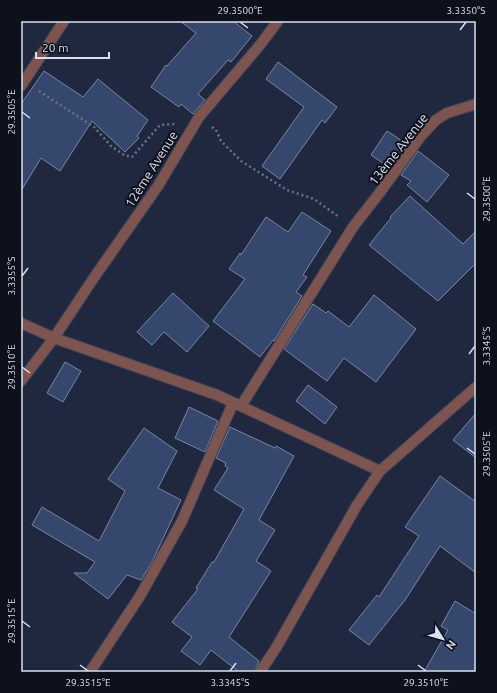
<svg xmlns="http://www.w3.org/2000/svg" width="497" height="693" font-family="Ubuntu,sans-serif">
	<style>
		.building { fill: #36476d; stroke: #7a86a1 }
		.lines { fill: none; stroke-linecap: round; stroke-linejoin: round }
		.street-casing { stroke: #3d455a; stroke-width: 12 }
		.path { stroke: #697184; stroke-width: 2.5; stroke-dasharray: 2 3; stroke-linecap: butt }
		.street { stroke: #7e544e; stroke-width: 10 }
		.ticks { fill: none; stroke: #d9e0ef; stroke-width: 1.5 }
		.labels { text-anchor: middle; stroke-width: 4; stroke-linejoin: round; paint-order: stroke }
		.street-label { font-size: 13px; fill: #d9e0ef; stroke: #0d111b }
		.neatline { fill: none; stroke: #d9e0ef; stroke-width: 1.5 }
		.ticks-label { font-size: 10px; text-anchor: middle; fill: #d9e0ef }
	</style>
	<rect width="100%" height="100%" fill="#1f283e"/>
	<g class="building">
		<path d="M180,21H233L252,36L231,62L228,60L198,94L205,100L193,114L181,104L179,107L151,87L166,65L167,66L196,33Z"/>
		<path d="M278,62L337,107L325,123L322,120L280,179L262,166L304,107L266,79Z"/>
		<path d="M44,71L83,97L98,79L148,120L137,136L139,138L125,152L92,121L60,171L41,158L21,191V104Z"/>
		<path d="M387,131L407,144L390,168L371,155Z"/>
		<path d="M418,151L449,175L427,202L407,185L411,181L401,175Z"/>
		<path d="M410,196L463,244L476,231V263L438,301L369,245L391,218L390,217Z"/>
		<path d="M302,212L331,231L303,275L307,277L296,292L302,296L274,341L273,340L260,357L213,321L245,279L229,269L240,253L241,255L266,217L288,232Z"/>
		<path d="M173,293L209,326L187,352L164,332L152,345L137,332Z"/>
		<path d="M374,295L416,329L376,382L344,358L327,381L284,349L313,304L326,313L328,311L349,327Z"/>
		<path d="M65,362L81,371L63,402L47,393Z"/>
		<path d="M308,385L337,407L325,424L296,401Z"/>
		<path d="M189,407L218,421L205,452L175,438Z"/>
		<path d="M476,413V458L453,440Z"/>
		<path d="M230,427L275,448L276,446L294,456L259,520L275,530L256,561L271,571L229,637L259,661L254,672H239L211,650L200,665L181,651L192,637L172,622L198,589L196,588L212,562H214L244,509L214,490L228,468L225,466L226,463L216,458Z"/>
		<path d="M144,428L177,451L158,488L181,500L152,562L141,580L127,575L108,599L74,573H87L95,562L32,525L42,507L99,541L125,491L108,479Z"/>
		<path d="M440,476L476,502V573L440,546L405,600L369,645L349,630L377,595L379,597L419,536L405,527Z"/>
		<path d="M455,601L476,614V672H424L448,630L441,626Z"/>
	</g>
	<g class="lines">
		<g class="street-casing">
			<g id="street">
				<path d="M21,86L64,21"/>
				<path d="M21,323L54,338L217,395L380,471"/>
				<path d="M21,381L54,338L93,279L158,186L199,117L260,45L278,21"/>
				<path d="M241,406L353,227L381,191L421,136L436,120L447,113L476,104"/>
				<path d="M90,672L140,596L182,521L233,403"/>
				<path d="M260,672L276,648L357,505L380,471L476,387"/>
			</g>
		</g>
		<g class="path">
			<path d="M39,91L94,127L111,146L124,155L132,157L160,125L175,124"/>
			<path d="M212,127L216,130L221,141L241,161L287,190L314,199L339,217"/>
		</g>
		<use href="#street" class="street"/>
	</g>
	<path class="ticks" d="M240,22L248,28M460,30L466,22M22,112L30,118M467,193L475,199M22,276L28,268M469,354L475,346M22,367L30,373M467,448L475,454M22,621L30,627M80,665L88,671M418,665L426,671M230,671L236,663"/>
	<g class="labels">
		<g class="street-label">
			<text transform="translate(398 149) rotate(-52)" y="5">13ème Avenue</text>
			<text transform="translate(151 169) rotate(-58)" y="5">12ème Avenue</text>
		</g>
	</g>
	<rect width="497" height="693" fill="none" stroke="#0d111b" stroke-width="44"/>
	<g transform="translate(443 639) rotate(127)" stroke="#0d111b" stroke-width="3" paint-order="stroke">
	<path d="M0-3L7 15L0 10L-7 15Z" fill="#d9e0ef"/>
	<text y="-6" font-size="11" font-weight="bold" text-anchor="middle" fill="#d9e0ef">N</text>
	</g>
	<path d="M36 52v6h73v-6" fill="none" stroke="#d9e0ef" stroke-width="2"/>
	<text x="42" y="52" font-size="12" fill="#d9e0ef" stroke="#0d111b" stroke-width="3" paint-order="stroke">20 m</text>
	<rect x="22" y="22" width="453" height="649" class="neatline"/>
	<g class="ticks-label">
		<text x="240" y="14">29.3500°E</text>
		<text x="466" y="14">3.3350°S</text>
		<text transform="translate(11 112) rotate(-90)" y="4">29.3505°E</text>
		<text transform="translate(486 199) rotate(-90)" y="4">29.3500°E</text>
		<text transform="translate(11 276) rotate(-90)" y="4">3.3355°S</text>
		<text transform="translate(486 346) rotate(-90)" y="4">3.3345°S</text>
		<text transform="translate(11 367) rotate(-90)" y="4">29.3510°E</text>
		<text transform="translate(486 454) rotate(-90)" y="4">29.3505°E</text>
		<text transform="translate(11 621) rotate(-90)" y="4">29.3515°E</text>
		<text x="88" y="686">29.3515°E</text>
		<text x="230" y="686">3.3345°S</text>
		<text x="426" y="686">29.3510°E</text>
	</g>
</svg>
